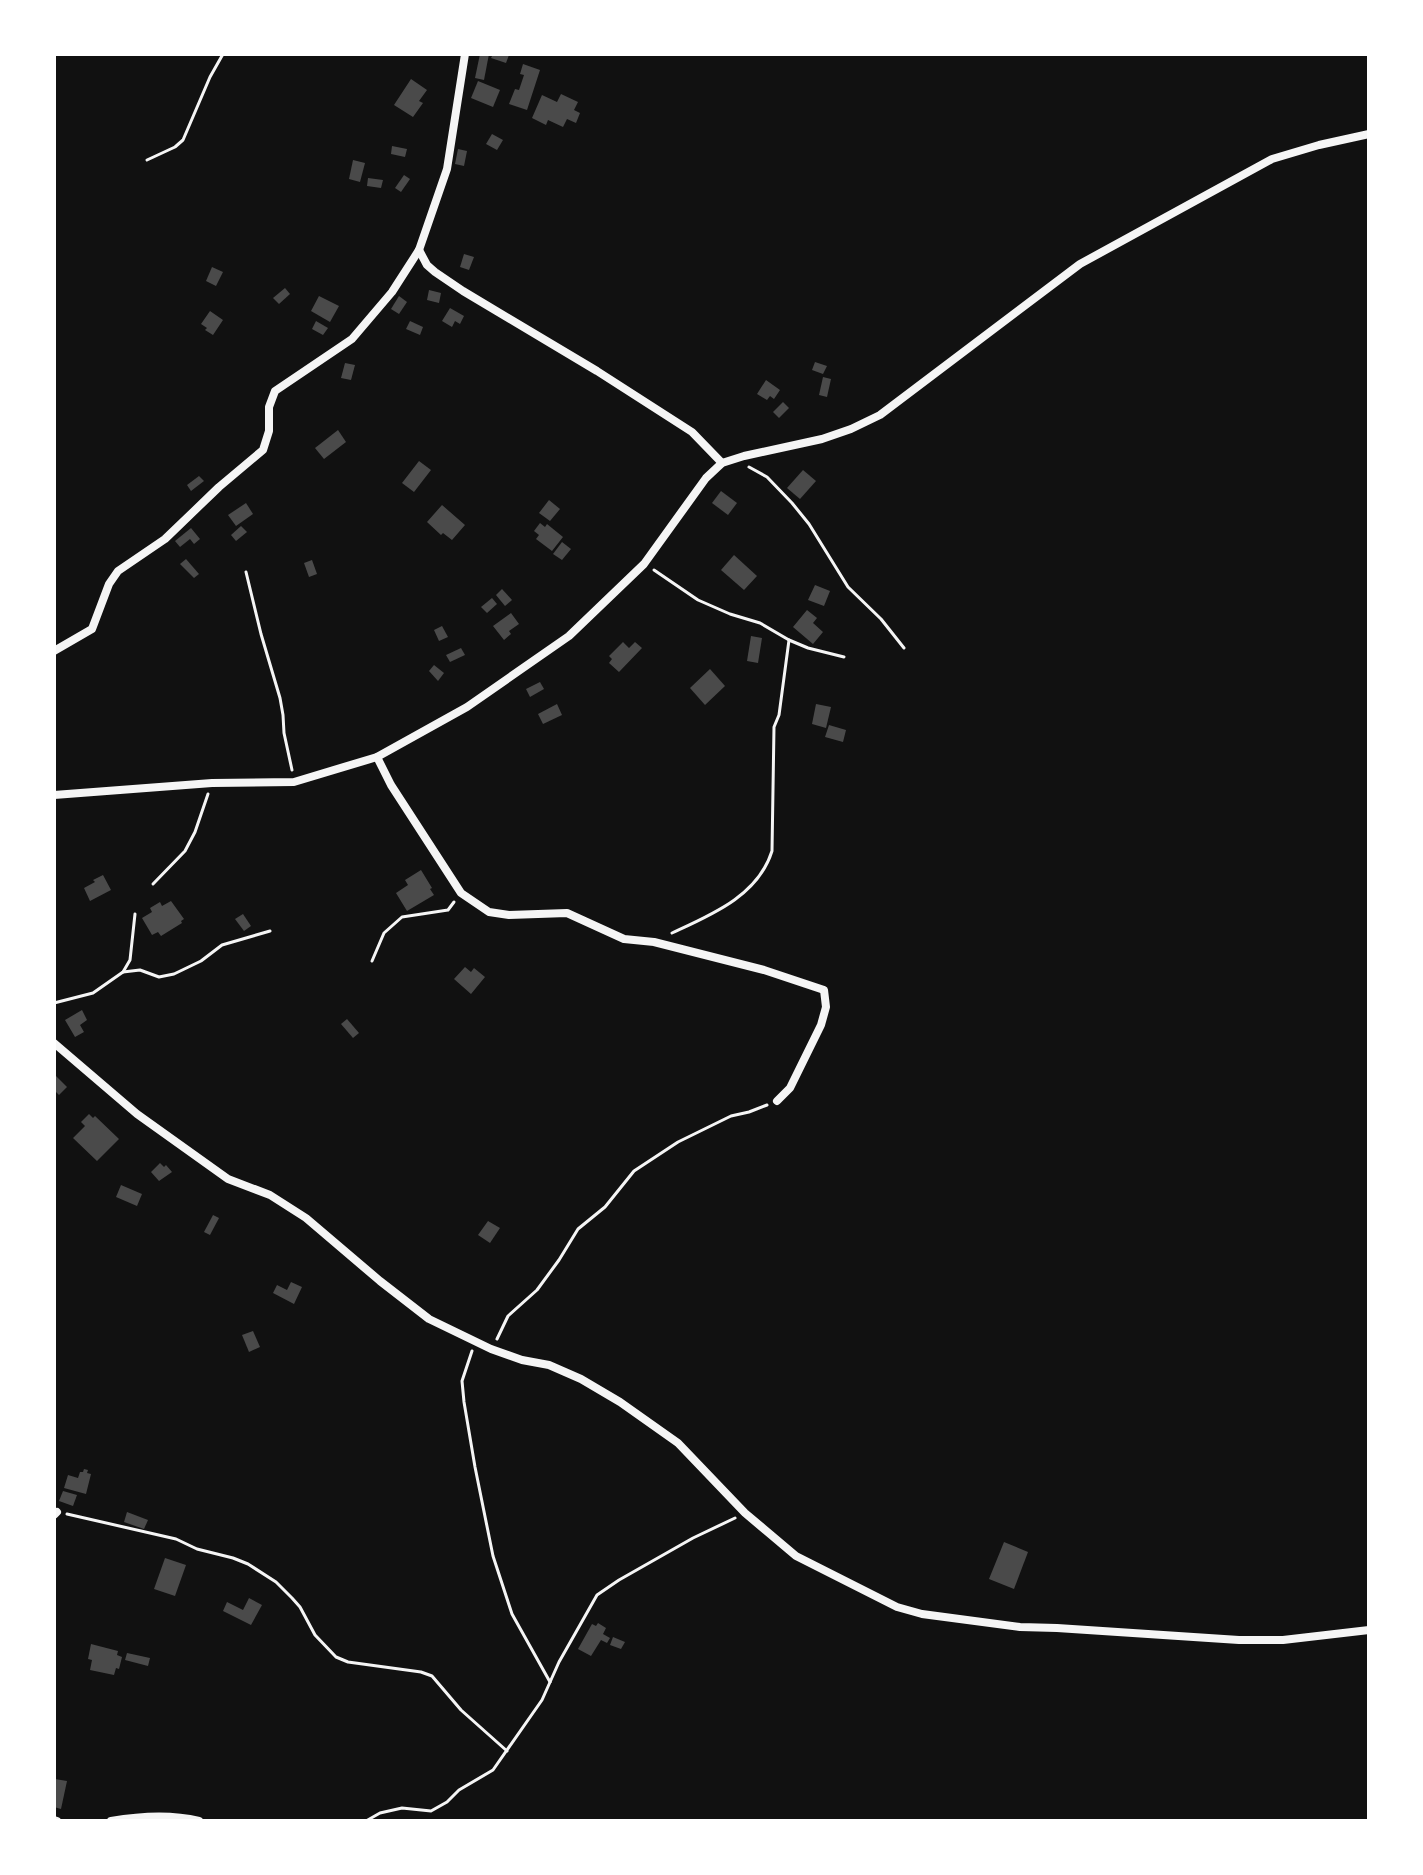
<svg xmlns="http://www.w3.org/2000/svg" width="1423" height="1875" font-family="'Alegreya Sans',sans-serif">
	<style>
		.building { fill: #4a4a4a }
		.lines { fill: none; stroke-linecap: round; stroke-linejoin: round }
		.path { stroke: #f5f5f5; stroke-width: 3 }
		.minor { stroke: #f5f5f5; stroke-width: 8 }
	</style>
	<rect width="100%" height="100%" fill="#111"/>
	<g class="building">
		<path d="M480,54H489L484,80L475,78Z"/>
		<path d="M493,54L509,55L506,63L491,58Z"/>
		<path d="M523,64L540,70L527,110L509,104L515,89L519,90L524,75L520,74Z"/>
		<path d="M411,79L427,90L419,101L423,103L413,117L394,105Z"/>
		<path d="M478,81L500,90L493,107L471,98Z"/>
		<path d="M561,94L578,102L574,110L580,113L576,123L567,119L563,127L548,120L546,125L532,118L542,95L557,102Z"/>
		<path d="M492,134L503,140L497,150L486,144Z"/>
		<path d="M392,146L407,149L405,157L391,154Z"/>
		<path d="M458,149L467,151L464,166L455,164Z"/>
		<path d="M353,160L365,163L360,182L349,179Z"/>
		<path d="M404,175L410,179L401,192L395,188Z"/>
		<path d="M368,178L383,180L381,188L367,186Z"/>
		<path d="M464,254L474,257L469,270L460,267Z"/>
		<path d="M212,267L223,272L216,286L206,281Z"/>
		<path d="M285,288L290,294L279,304L273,298Z"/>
		<path d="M429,290L441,293L439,303L427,300Z"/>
		<path d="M319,296L339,306L330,322L311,311Z"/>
		<path d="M399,296L407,302L399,314L391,309Z"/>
		<path d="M450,308L464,316L460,324L455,321L452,327L442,321Z"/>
		<path d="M210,311L223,320L213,335L205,330L207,328L201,324Z"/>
		<path d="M316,321L328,328L323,335L312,329Z"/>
		<path d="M410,321L423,327L420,335L406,329Z"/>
		<path d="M815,362L827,366L823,374L812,370Z"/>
		<path d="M345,363L355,365L351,380L341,378Z"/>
		<path d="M823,377L831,379L827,397L819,395Z"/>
		<path d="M766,380L780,390L774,399L770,396L767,400L757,394Z"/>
		<path d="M783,402L789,408L779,418L773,412Z"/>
		<path d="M338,430L346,442L324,459L315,448Z"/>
		<path d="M419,461L431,470L414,492L402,483Z"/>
		<path d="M803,470L816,481L800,499L787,488Z"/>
		<path d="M199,476L204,481L191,491L187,485Z"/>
		<path d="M721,491L737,503L728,515L712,503Z"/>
		<path d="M549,500L560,509L550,521L539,513Z"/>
		<path d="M246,503L253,514L236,526L228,515Z"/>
		<path d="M442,505L465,525L452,540L443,533L441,535L427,522Z"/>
		<path d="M540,523L545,527L547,524L563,537L552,551L536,539L539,535L534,531Z"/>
		<path d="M241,526L247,532L236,541L231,535Z"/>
		<path d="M191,528L200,539L194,544L190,539L180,547L175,541Z"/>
		<path d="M562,542L571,549L562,560L553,554Z"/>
		<path d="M734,555L757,576L744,590L721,570Z"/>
		<path d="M186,559L199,574L194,578L180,564Z"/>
		<path d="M312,560L317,574L309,577L304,563Z"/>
		<path d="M815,585L830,591L824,606L808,600Z"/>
		<path d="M502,589L512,600L505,606L496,595Z"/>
		<path d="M492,598L497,604L487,613L481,607Z"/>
		<path d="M807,610L817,618L813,623L823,632L813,644L793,627Z"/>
		<path d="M511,613L519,624L509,631L511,634L504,640L493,626Z"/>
		<path d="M442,626L448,637L439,641L434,630Z"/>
		<path d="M751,636L762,638L758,663L747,661Z"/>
		<path d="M623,642L629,648L635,642L642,648L619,672L609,663L612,659L609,656Z"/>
		<path d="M461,648L465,655L450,662L446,655Z"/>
		<path d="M434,665L444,673L438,681L429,671Z"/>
		<path d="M710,669L725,686L705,705L690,688Z"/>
		<path d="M540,682L544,689L530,697L526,689Z"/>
		<path d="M557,704L562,715L543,724L538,714Z"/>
		<path d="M816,704L831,707L826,728L812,724Z"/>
		<path d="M829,725L846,730L843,742L825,737Z"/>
		<path d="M421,870L432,888L430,889L434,895L407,911L396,893L408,885L405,880Z"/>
		<path d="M103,875L111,890L90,901L84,888L95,882L93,880Z"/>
		<path d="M171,901L184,919L181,921L182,923L161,936L158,932L152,935L142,918L152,912L150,908L160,902L162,906Z"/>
		<path d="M243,914L251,926L244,931L235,919Z"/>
		<path d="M465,967L471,972L474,968L485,977L471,994L454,979Z"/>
		<path d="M82,1010L87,1020L80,1025L84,1032L75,1037L65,1020Z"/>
		<path d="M347,1019L359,1033L353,1038L341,1024Z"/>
		<path d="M54,1074L67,1087L59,1095L54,1090Z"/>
		<path d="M89,1114L93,1118L95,1116L119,1139L97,1161L73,1138L85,1126L81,1122Z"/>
		<path d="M160,1163L164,1167L166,1165L172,1172L159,1181L151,1172Z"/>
		<path d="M121,1185L142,1194L137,1206L116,1197Z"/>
		<path d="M213,1215L219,1218L210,1235L204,1232Z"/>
		<path d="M488,1221L500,1228L490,1243L478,1235Z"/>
		<path d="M291,1282L302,1287L294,1304L273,1293L277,1285L287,1290Z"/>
		<path d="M253,1331L260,1347L249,1352L242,1335Z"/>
		<path d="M84,1469L88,1470L87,1473L91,1474L86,1494L64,1488L68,1475L78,1478L80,1472H83Z"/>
		<path d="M63,1491L77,1495L73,1506L59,1501Z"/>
		<path d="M127,1512L148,1520L144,1529L124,1522Z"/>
		<path d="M1004,1542L1028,1552L1014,1589L989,1579Z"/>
		<path d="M165,1558L186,1565L175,1596L154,1589Z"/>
		<path d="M249,1598L262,1605L251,1625L223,1611L227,1602L243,1610Z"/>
		<path d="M598,1623L606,1628L603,1634L610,1638L607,1643L601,1640L591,1656L578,1649L592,1624L596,1626Z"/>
		<path d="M613,1637L625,1642L621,1649L610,1645Z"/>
		<path d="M91,1644L118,1651L117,1655L122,1657L119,1669L116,1668L114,1675L90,1670L92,1660L88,1659Z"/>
		<path d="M127,1653L150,1658L148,1666L125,1660Z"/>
		<path d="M55,1779L67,1781L61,1809L54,1807Z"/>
	</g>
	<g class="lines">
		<g class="path">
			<path d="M147,160L175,147L183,140L210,77L223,54"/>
			<path d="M749,467L767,477L792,503L809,524L848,587L881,619L904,648"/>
			<path d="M654,570L698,600L730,614L760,623L789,640L808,648L844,657"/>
			<path d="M246,572L261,634L280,698L283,715L284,733L292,770"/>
			<path d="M153,884L185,851L195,832L208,794"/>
			<path d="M672,933C711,915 758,896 772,851L774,727L779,715L789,640"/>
			<path d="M372,961L384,933L402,917L448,910L454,902"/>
			<path d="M123,972L140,970L159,977L174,974L201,961L222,945L270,931"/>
			<path d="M54,1003L93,993L123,972L130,960L135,914"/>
			<path d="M497,1339L508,1316L537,1290L559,1260L578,1229L605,1207L634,1171L678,1142L731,1116L749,1112L767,1105"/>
			<path d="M472,1351L462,1381L464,1402L475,1467L493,1556L512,1614L550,1682"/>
			<path d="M67,1514L176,1539L197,1549L233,1558L248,1564L276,1582L292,1598L300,1607L315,1635L336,1657L348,1662L421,1672L432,1676L461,1710L507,1751"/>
			<path d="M366,1821L380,1813L402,1808L431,1811L447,1802L459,1790L493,1770L542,1700L559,1662L597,1595L619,1580L693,1538L735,1518"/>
		</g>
		<g class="minor">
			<path d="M419,250L427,265L435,272L463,291L597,371L692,432L722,463"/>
			<path d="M54,651L92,629L109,584L118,571L165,539L219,487L263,450L269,431V407L275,391L352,339L392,292L419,250L447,169L465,54"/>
			<path d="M377,757L391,785L461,893L489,912L509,915L567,913L624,939L654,942L764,970L824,990L826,1007L821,1025L790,1088L777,1101"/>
			<path d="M54,795L212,783L294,782L377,757L467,707L569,636L644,564L706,478L722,463L744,456L822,439L851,429L880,415L1080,264L1272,159L1319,145L1369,134"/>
			<path d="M54,1043L137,1114L228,1179L270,1195L306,1218L380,1281L429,1319L491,1349L522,1360L549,1365L581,1379L620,1402L678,1443L745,1513L796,1556L897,1607L922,1614L1020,1627L1057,1628L1239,1640H1283L1369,1630"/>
			<path d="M54,1515L57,1512"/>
			<path d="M54,1820L57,1821"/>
			<path d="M111,1821C140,1816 171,1814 199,1821"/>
		</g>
	</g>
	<rect width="1423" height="1875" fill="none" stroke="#ffffff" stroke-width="112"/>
</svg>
